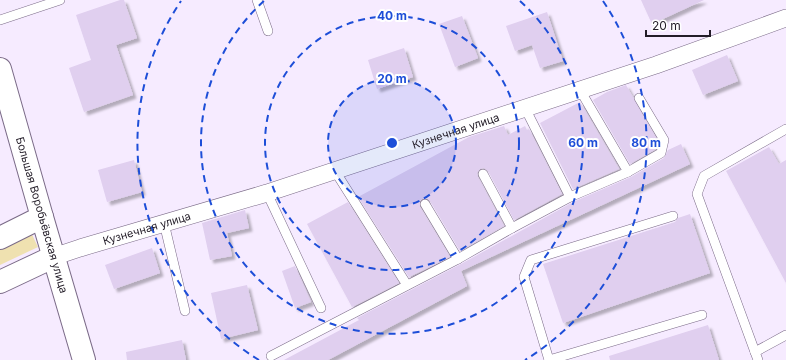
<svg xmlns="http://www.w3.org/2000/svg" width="786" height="360" font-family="Inter,sans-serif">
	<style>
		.green { fill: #efe1b0 }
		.building { fill: #e0cfef; filter: url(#shadow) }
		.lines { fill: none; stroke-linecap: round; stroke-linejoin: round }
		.lane-casing { stroke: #7b6b88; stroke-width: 10 }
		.street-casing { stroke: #7b6b88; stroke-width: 18 }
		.secondary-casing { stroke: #7b6b88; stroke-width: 24 }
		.primary-casing { stroke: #7b6b88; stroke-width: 24 }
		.lane { stroke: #fff; stroke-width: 9 }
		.street { stroke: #fff; stroke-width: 17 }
		.secondary { stroke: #fff; stroke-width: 22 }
		.primary { stroke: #fff; stroke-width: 22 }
		.ring { fill: none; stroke: #1d4ed8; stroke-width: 2; stroke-dasharray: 7 5 }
		.labels { text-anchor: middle; stroke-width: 4; stroke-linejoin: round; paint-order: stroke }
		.street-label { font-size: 11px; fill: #231d28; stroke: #fff }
		.centre { fill: #1d4ed8; stroke: #fff; stroke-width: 2 }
		.ring-label { font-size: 12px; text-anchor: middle; font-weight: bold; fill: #1d4ed8; stroke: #fff; stroke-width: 4; stroke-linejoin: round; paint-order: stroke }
	</style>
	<defs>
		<filter id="shadow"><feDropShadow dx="3.5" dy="3.5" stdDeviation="1" flood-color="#0004"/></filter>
	</defs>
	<rect width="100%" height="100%" fill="#f6ebff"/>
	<path class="green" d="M25,220L38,247L0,265V233Z"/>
	<g class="building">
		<path d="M120,0H124L137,38L116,45L133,95L84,112L69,68L91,60L76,15Z"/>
		<path d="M641,0H704L652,24Z"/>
		<path d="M547,12L563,61L540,68L532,45L515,51L506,26Z"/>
		<path d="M462,16L478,58L455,67L439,24Z"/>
		<path d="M404,48L413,77L377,89L368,60Z"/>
		<path d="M727,55L738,81L703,95L692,70Z"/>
		<path d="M626,85L658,141L656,149L630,164L593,100L607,92Z"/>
		<path d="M580,102L619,169L573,189L540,123Z"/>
		<path d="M504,126L508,135L525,126L527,130L529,129L562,194L514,220L488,171L484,168L480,169L477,173L478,177L504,226L460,251L430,201L428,199H422L420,201V207L450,257L409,277L358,197L469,137Z"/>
		<path d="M681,144L690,164L461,271L467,286L328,360H284L359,320L357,318L461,264L573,202L631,177L664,158L668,150Z"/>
		<path d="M769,147L779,164L786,160V283L726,171Z"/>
		<path d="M134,160L142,192L107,202L98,170Z"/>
		<path d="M348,202L399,283L352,307L307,224Z"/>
		<path d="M245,210L249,228L227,233L232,256L210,260L202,223Z"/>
		<path d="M690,214L710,273L563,323L543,264L675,222L678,218Z"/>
		<path d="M152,248L160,273L114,289L105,265Z"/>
		<path d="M295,266L311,302L295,308L282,271Z"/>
		<path d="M247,285L258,330L221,339L211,293Z"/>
		<path d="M708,325L719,360H610L609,356Z"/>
		<path d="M182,340L186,360H127L126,352Z"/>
	</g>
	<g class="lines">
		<g class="lane-casing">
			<g id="lane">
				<path d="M257,0L268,31"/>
				<path d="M0,20L60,0"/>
				<path d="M335,171L407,285"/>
				<path d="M628,172L661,153L664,140L639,98"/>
				<path d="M267,193L321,308"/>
				<path d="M570,197L628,172L580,90"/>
				<path d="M164,223L185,311"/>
				<path d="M512,228L570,197L525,108"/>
				<path d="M458,259L512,228L483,174"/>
				<path d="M755,352L697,194L704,176L786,129"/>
				<path d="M271,356L458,259L425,204"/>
				<path d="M549,360L524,277L531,260L673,216"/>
				<path d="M549,360L702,315"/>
				<path d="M758,360L755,352L786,335"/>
			</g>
		</g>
		<g class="street-casing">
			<g id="street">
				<path id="s1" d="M53,257L80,248L267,193L656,65L786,18"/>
			</g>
		</g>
		<g class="secondary-casing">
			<path id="secondary" d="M0,69L42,217"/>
		</g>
		<g class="primary-casing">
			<g id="primary">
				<path d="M0,238L42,217L84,360"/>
				<path d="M0,282L53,257"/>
			</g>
		</g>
		<use href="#lane" class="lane"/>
		<use href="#street" class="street"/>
		<use href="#secondary" class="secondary"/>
		<use href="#primary" class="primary"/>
	</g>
	<circle cx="392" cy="143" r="64" fill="#1d4ed8" fill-opacity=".12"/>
	<g class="ring">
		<circle cx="392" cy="143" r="64"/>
		<circle cx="392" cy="143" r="127"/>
		<path d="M520 1A191 191 0 1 1 264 1"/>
		<path d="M259 360A254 254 0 0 1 181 1M603 1A254 254 0 0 1 525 360"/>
	</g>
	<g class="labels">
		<g class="street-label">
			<text dy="4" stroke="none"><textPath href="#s1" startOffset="422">Кузнечная улица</textPath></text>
			<text transform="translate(42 215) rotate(74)" y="4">Большая Воробьёвская улица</text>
			<text dy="4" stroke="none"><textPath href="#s1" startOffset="98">Кузнечная улица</textPath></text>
		</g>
	</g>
	<circle cx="392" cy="143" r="6" class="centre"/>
	<g class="ring-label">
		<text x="392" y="20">40 m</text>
		<text x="392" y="83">20 m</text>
		<text x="583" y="147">60 m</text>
		<text x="646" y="147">80 m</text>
	</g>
	<path d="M646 30v6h64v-6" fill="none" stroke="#231d28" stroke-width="2"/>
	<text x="652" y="30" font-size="12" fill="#231d28" stroke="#ffffff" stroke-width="3" paint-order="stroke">20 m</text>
</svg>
